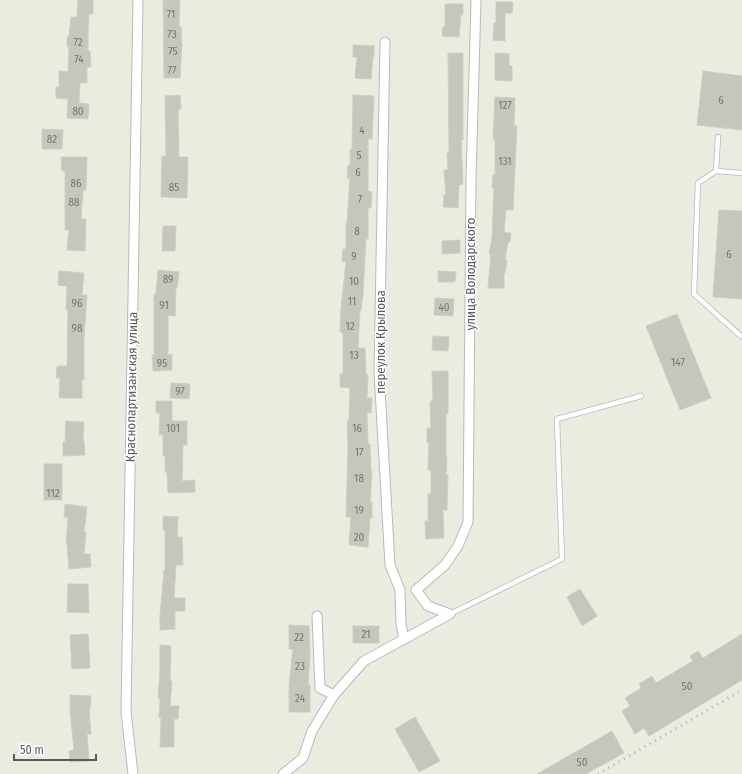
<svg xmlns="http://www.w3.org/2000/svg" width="742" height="774" font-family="'Fira Sans Condensed',sans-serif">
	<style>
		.building { fill: #c6c6bd; stroke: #d0cebf }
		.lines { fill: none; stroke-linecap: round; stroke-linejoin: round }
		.service-casing { stroke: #b8b9bf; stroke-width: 6 }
		.minor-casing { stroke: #b8b9bf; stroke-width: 11 }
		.service { stroke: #fff; stroke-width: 4.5 }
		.minor { stroke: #fff; stroke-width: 9 }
		.rail { stroke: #b3b4b4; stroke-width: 3; stroke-dasharray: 1 5; stroke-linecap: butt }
		.labels { text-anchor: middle; stroke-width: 3; stroke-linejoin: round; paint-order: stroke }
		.number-label { font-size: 11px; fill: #747678 }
		.street-label { font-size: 13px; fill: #595b61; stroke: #fff }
	</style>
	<rect width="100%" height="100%" fill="#ebebe0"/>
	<g class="building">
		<path d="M78,0H93V14H89L88,31V51H90L91,67H87V83H80L79,103L89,104L88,119L67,118L68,99L56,98V87H59V71L68,72L69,47H67V37H69L71,17H77Z"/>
		<path d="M163,0H180L179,26H181L182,45L180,78H164Z"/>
		<path d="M496,2H513L512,13H505V41L493,40L494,23H496Z"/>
		<path d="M445,4H463V15H461L459,37L442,36L443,27H445Z"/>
		<path d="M353,45L374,46V57H373L371,79L355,78L357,57H353Z"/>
		<path d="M448,53H463V140H461L463,184L459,185L458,208L443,207L444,195H446L444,170H448L447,153H449Z"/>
		<path d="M495,53L509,54V66H512V81L495,80Z"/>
		<path d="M703,71L742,76V130L697,125Z"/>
		<path d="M180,95L181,109L178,110L179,157H188L187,198L161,197L162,156H166L165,96Z"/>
		<path d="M353,95L374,96L372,139H368V191L372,192L371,208H368V239H366L363,295L361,310H360L358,348H365L366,375H368L367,398H372L371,413L367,412L368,444H370L371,471H372L370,502H372V518H370L368,547L349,545L351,517H346L348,445L347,421H349L350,388L340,387V374H343V333L340,332L341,308L346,262L342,261L343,249H346V223H347L350,178H347L348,165H350V149H352Z"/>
		<path d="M495,97L515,98L514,126H517L513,210H506L504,232L511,233L510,242H508L505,260H507L505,273H504V288H488L491,254H489L492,238L494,188H492L493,175H495V139H493Z"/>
		<path d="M42,129L63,130L62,149H42Z"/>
		<path d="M61,157H87L86,190H83L81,219H86L85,251L67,250L69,230H65V171H62Z"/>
		<path d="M719,210L742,211V299L713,297Z"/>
		<path d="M163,226H176L175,251H162Z"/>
		<path d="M460,240V253L442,254V241Z"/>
		<path d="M158,270L179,272L177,288H176L175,316L168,315V355L172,354V370L153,371L152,355H154V294H156Z"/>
		<path d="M59,271L84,273L82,295H87L84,337V380L82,379V398H59L60,378H56L57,366H67L68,310H66L67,286L58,285Z"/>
		<path d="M438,271L456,272L455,282H438Z"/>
		<path d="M435,298L454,299L453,316L434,315Z"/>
		<path d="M677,314L711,398L680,410L646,326Z"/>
		<path d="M433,336L449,337L448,351L432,350Z"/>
		<path d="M432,371H448V414H446V457H447L446,475H448L447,510H443L444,538L426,539L425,521H428V494H431V470H428L429,443H427V428H431L430,401H433Z"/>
		<path d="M171,383L190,384L189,399L170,398Z"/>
		<path d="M156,401H172V421H187V445H183L182,481L195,480V492L168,493L167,472H165V456H163V435H159L160,413H156Z"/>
		<path d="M66,421L84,422L83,441H84L85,455L63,456V442H65Z"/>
		<rect x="44" y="464" width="18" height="36"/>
		<path d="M65,504L87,507L84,532L86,533L84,554H90L91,567L69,569L67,544H66L68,517H64Z"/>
		<path d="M163,516L178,517L177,537H182L183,565H176L174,598H185V611H175V629L160,630V615L164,570H165V530H163Z"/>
		<path d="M68,584H88L89,613L67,612Z"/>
		<path d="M580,589L597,616L582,626L567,597Z"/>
		<path d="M289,625L309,626L310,657L308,685H310V712H289V685L293,649H289Z"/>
		<rect x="353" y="626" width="26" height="17"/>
		<path d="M88,634L90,668L72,669L70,635Z"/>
		<path d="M742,634V680L649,736L644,728L635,734L622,711L630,706L625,698L641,688L639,684L652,676L656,683L693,661L690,656L698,651L703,658Z"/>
		<path d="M160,645L171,646L170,681H172L170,706H179L178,719H174V747H160L161,718H159L160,698H158L160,671Z"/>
		<path d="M70,695L91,696L90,710H89L91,734H87L89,761L70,762L69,751L74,750L70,709Z"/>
		<path d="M415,717L440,761L419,772L395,729Z"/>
		<path d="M612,731L624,753L586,774H537Z"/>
	</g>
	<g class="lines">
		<g class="service-casing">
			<g id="service">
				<path d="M718,137L716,171L742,173"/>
				<path d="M716,171L698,183L694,294L741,336"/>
				<path d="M450,614L562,559L557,419L641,396"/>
			</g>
		</g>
		<g class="minor-casing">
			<g id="minor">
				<path d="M385,42L379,372L390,565L400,590L401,624L404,639"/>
				<path d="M317,616L320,688L334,695"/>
				<path d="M133,774L126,712L138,0"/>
				<path d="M283,774L303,758L312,731L334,695L364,661L450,614L428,606L416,590L445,565L458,546L468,522L471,179L476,0"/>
			</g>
		</g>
		<use href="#service" class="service"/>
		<use href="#minor" class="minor"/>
		<path class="rail" d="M598,774L742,690"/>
	</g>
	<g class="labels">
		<g class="number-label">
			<text x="171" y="18">71</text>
			<text x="172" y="38">73</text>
			<text x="78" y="46">72</text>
			<text x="173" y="55">75</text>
			<text x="79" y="63">74</text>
			<text x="172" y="74">77</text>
			<text x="721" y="104">6</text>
			<text x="505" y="109">127</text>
			<text x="78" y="115">80</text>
			<text x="362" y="134">4</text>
			<text x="52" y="143">82</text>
			<text x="359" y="159">5</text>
			<text x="505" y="165">131</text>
			<text x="358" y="176">6</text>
			<text x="76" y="187">86</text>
			<text x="174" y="191">85</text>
			<text x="360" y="203">7</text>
			<text x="74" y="206">88</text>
			<text x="357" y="235">8</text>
			<text x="729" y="258">6</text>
			<text x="354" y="260">9</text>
			<text x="168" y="283">89</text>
			<text x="354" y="285">10</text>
			<text x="352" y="305">11</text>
			<text x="77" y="307">96</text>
			<text x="164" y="309">91</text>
			<text x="444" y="311">40</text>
			<text x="350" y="330">12</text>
			<text x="77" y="332">98</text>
			<text x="354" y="359">13</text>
			<text x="678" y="366">147</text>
			<text x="162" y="367">95</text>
			<text x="180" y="395">97</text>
			<text x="173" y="432">101</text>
			<text x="357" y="432">16</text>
			<text x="359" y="456">17</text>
			<text x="359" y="482">18</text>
			<text x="53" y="497">112</text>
			<text x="359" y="514">19</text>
			<text x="359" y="541">20</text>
			<text x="366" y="638">21</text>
			<text x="299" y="641">22</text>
			<text x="300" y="670">23</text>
			<text x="687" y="690">50</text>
			<text x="300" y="702">24</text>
			<text x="582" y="766">50</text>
		</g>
		<g class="street-label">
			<text transform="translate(470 274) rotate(-90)" y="5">улица Володарского</text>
			<text transform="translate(380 342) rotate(-90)" y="5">переулок Крылова</text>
			<text transform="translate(131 387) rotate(-89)" y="5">Краснопартизанская улица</text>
		</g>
	</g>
	<path d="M14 754v6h82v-6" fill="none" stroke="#595b61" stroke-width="2"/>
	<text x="20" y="754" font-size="12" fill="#595b61" stroke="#ffffff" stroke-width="3" paint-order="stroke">50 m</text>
</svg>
